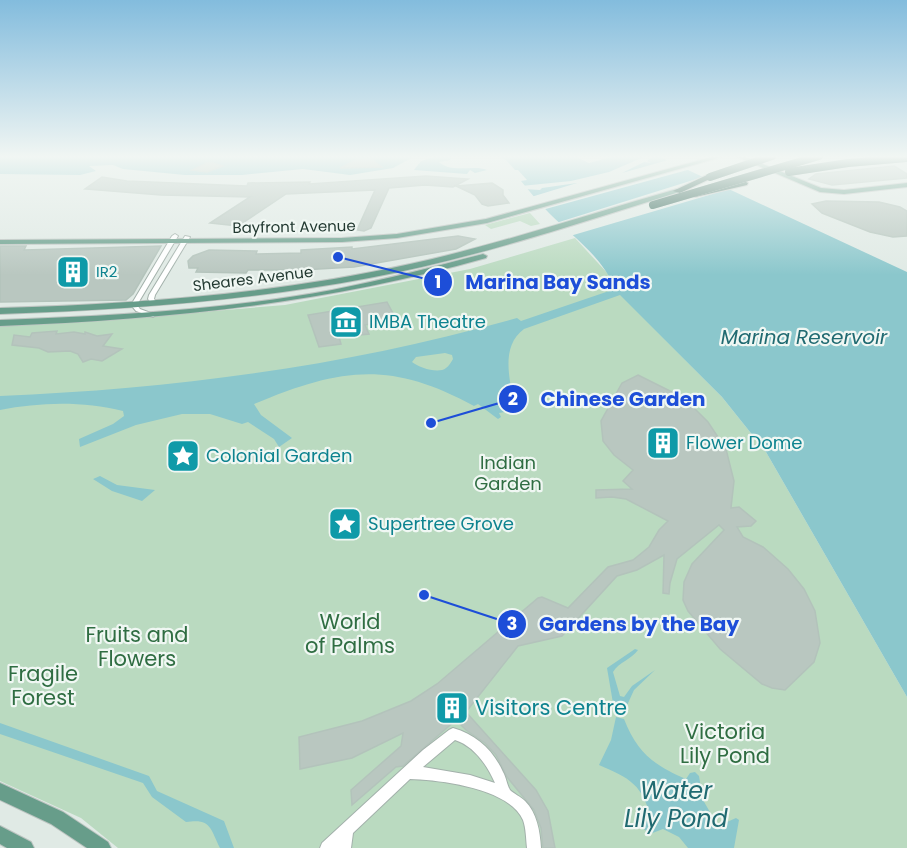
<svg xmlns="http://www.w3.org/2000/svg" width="907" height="848" font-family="Poppins,sans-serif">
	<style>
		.green { fill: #badac0 }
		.water { fill: #8bc7cc; fill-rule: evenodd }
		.pier { fill: #e0eae5 }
		.building { fill: #b9c7c0; stroke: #b3c3bb; stroke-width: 1.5 }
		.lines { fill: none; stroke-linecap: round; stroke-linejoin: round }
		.minor-casing { stroke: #a3b1ab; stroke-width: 2 }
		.major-casing { stroke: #bdc4c1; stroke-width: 2 }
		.highway-casing { stroke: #bdc4c1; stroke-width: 2 }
		.minor { fill: #fff; fill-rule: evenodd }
		.major { fill: #679d8a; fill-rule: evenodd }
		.highway { fill: #306354; fill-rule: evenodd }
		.highway-bridge-casing { stroke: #bdc4c1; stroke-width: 8; stroke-linecap: butt }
		.highway-bridge { stroke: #306354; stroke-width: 8 }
		.labels { text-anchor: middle; stroke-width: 4.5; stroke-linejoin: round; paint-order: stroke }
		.far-street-label { font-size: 15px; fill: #223931; stroke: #f0f7f3 }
		.far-culture-label { font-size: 15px; fill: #0d838f; stroke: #f0f7f3; text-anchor: start }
		.culture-label { font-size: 18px; fill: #0d838f; stroke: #f0f7f3; text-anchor: start }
		.park-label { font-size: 18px; fill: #2f6d42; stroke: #f0f7f3 }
		.water-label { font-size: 20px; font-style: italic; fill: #206a71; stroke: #f0f7f3 }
		.near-park-label { font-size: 21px; fill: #2f6d42; stroke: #f0f7f3 }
		.near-culture-label { font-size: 21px; fill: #0d838f; stroke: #f0f7f3; text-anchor: start }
		.near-water-label { font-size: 24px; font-style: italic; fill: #206a71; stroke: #f0f7f3 }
		.leader { fill: none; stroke: #1d4ed8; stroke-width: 2 }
		.callout-dot { fill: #1d4ed8; stroke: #f0f7f3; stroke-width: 2 }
		.mark-label { font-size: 18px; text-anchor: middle; font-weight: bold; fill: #fff }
		.callout-label { font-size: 20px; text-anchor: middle; font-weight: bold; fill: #1d4ed8; stroke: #f0f7f3; stroke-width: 4.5; stroke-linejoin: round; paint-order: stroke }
	</style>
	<rect width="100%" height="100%" fill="#e0eae5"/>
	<g class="green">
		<path d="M530,213L540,224L531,226L520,221L491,229L485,225Z"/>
		<path d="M575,238L610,276L615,289L722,397L766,452L907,697V848H118L81,818L0,781V323L117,319L285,305L470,269Z"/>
	</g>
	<g class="water">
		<path d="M0,156H415L393,168L350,175L303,169L242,175H185L123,169L113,165L89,166L96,171L80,175L0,174Z"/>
		<path d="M437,156H452L450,160L439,162C452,174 474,164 487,170L475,173L470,170L467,174L414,170L421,161Z"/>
		<path d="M497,156H574L589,163L615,156H658L907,272V697L766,452L722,397L620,295L524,329C501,346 509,377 514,402L509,401L510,411L499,413L501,417L498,419L478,404L474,406C390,360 340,368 254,404L261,415L292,438L279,447L274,439L248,422L242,424L210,414H182L136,425L80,447L79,439L113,424L124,416L123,411C83,401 40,402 0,410V396C175,389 348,366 517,318L521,321L615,289C603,257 572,236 549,213C539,203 530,192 521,181L527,180L518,170H515L506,160ZM445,353L452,355L453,359C451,362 449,366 446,368C439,374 419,368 412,362L416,357Z"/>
		<path d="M100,476L117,485L155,490L142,501L112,491L93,479Z"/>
		<path d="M635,649L638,650C632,659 619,662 613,672L620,696L624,697L632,686L655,670L634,690L624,712L614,709L607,668Z"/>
		<path d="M616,717L624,719C637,752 653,765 686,779L690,773L695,772L699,776L703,800L718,826L736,818L739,820L734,848H688L679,837L663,829L650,834L639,825L651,819C643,785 630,778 599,765L611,740Z"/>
		<path d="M0,723L149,776L157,791L224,821L234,848H220C210,828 211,818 186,822L152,797L143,783L0,734Z"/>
	</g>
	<g class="pier">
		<path d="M646,156H654L647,161L651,163L644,162L622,173L672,159L691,169L542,210L531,197L577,183L542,188L540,190L524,189L521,186L571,181L609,172Z"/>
		<path d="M706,176L733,188L570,236L556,223Z"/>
	</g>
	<g class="building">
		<path d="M370,158L382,167L340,168L358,159Z"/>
		<path d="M207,163H213L223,166L207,172L192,170Z"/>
		<path d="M894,166L907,174V178L832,185L809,179L816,174Z"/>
		<path d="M426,176L468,179L453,187L425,185L389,188L371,228L364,231L357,230L375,190L286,194L238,226L210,223L250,197L161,195L85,189L102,177L127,181L247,186L248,183L310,182L309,184Z"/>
		<path d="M492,183L503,190V195L509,203L488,206L482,204L475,195L456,186Z"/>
		<path d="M826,201L879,202L900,207L907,211V236L893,237L870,232L822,213L812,204Z"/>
		<path d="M458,236L475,239L456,249L354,267L301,270H248L246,273L196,272L198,268H189L188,261L193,256L209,250L257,251L256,254L301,253V250L352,247V249Z"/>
		<path d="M0,246H26L24,250L161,246L133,294L126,300L0,302Z"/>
		<path d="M387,302L396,319L365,325L369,334L339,337L341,344L319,347L308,315Z"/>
		<path d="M57,331L56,334L74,332L85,334V332L97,336L112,334L103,346L122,349L102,361L91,359L83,362L78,354L70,351L48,352L39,348L12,345L14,335L30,337L32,333Z"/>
		<path d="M638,375L674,393L692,406L708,422L726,449L734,481L731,508L739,507L756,521L751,526L737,527L743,537L763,547L788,569L804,589L815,611L820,643L814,662L785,690L772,688L762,684L720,649L688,611L683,600L684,582L692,564L724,530L719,525L677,559L670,583L669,594L663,593L664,555L637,570L617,576L562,636L518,646L466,712L536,790L548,811L555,848H543L541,828L534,810L507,777L496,755L485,743L466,730L456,720L403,766L396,767L352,805L351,790L401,746L403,733L352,758L300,769L299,737L362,721L411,701L437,684L538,598L542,597L568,608L608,567L633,560L649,547L659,530L668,521L626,499L612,497L596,498V490L632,489L623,481L633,470L614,455L603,441L601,421L622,383Z"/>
	</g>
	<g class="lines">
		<g class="minor-casing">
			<g id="minor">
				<path d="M175,234L178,236L137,305L140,309L156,315L153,317L136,311L131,305L172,236Z"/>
				<path d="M185,236L190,237L155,295L154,299L158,304L157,305H153L148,299L149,295Z"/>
				<path d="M453,728C477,735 493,750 503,772C506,777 507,785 510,790C513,793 521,797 525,801C537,813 540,831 541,848H527C526,839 526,828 523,820C509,788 440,780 410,779L353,833L351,848H320L322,843L423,750L449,730ZM455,740C474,746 487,765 495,783L470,775L423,767Z"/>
			</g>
		</g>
		<g class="major-casing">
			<g id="major">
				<path d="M715,156H725L487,223L397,238L342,242L0,244V240L342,238L397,234L486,219Z"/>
				<path d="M735,156H743L821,188L844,190L907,183V187L844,194L820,192Z"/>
				<path d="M677,189L679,190V192C577,224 475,258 369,278C247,301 124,310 0,314V308C138,304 276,294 410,264C501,244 588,214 677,189Z"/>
				<path d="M483,254L487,256L486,258C323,304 168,319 0,326V320C111,316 223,310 332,290C383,280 433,267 483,254Z"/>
				<path d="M0,783L63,812L108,842L111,848H87L51,824L0,800Z"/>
				<path d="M0,826L31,842L34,848H7L0,844Z"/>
			</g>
		</g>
		<g class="highway-casing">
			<g id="highway">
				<path d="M707,175L714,177L680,193L673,191Z"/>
				<path d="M744,181L748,183L747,185L695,197L691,195Z"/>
			</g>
		</g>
		<use href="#minor" class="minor"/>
		<use href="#major" class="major"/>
		<use href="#highway" class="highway"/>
		<g class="highway-bridge-casing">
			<g id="highway-bridge">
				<path d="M789,172L848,163L907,158"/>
				<path d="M710,177L772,156"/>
				<path d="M653,205L819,156"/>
			</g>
		</g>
		<use href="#highway-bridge" class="highway-bridge"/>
	</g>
	<linearGradient id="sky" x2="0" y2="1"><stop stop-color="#83bcdd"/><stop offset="0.57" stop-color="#f1f6f3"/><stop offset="1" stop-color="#f1f6f3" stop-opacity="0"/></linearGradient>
	<rect width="907" height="275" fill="url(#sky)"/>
	<defs>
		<g id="building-square" transform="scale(1.725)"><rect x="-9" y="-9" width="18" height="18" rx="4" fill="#0f9aa8" stroke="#f0f7f3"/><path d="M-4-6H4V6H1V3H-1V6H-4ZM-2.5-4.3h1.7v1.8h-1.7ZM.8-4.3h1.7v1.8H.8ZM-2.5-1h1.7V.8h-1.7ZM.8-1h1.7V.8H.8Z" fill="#fff"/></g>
		<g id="museum-square" transform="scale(1.725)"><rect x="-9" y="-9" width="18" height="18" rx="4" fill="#0f9aa8" stroke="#f0f7f3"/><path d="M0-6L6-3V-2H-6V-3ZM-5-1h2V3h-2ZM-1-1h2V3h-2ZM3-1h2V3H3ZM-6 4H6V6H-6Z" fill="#fff"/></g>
		<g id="sight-square" transform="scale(1.725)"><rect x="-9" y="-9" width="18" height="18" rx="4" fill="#0f9aa8" stroke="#f0f7f3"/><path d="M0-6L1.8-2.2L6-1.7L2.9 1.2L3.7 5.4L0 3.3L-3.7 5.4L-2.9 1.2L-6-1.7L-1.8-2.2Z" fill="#fff"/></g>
	</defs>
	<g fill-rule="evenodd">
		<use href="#building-square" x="73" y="272"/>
		<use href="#museum-square" x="346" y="322"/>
		<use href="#building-square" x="663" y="443"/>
		<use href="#sight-square" x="183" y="456"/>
		<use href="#sight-square" x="345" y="524"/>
		<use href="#building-square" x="452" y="708"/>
	</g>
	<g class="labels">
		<g class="far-street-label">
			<text transform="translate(294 227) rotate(-1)" y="5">Bayfront Avenue</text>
			<text transform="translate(253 279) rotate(-7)" y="5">Sheares Avenue</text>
		</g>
		<g class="far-culture-label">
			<text x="96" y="277">IR2</text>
		</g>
		<g class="culture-label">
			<text x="369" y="328">IMBA Theatre</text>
			<text x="686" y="449">Flower Dome</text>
			<text x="206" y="462">Colonial Garden</text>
			<text x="368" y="530">Supertree Grove</text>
		</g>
		<g class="park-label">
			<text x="508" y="469">Indian<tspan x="508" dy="21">Garden</tspan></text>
		</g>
		<g class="water-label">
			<text x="804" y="344">Marina Reservoir</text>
		</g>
		<g class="near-park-label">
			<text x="350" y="629">World<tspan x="350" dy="24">of Palms</tspan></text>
			<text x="137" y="642">Fruits and<tspan x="137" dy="24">Flowers</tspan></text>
			<text x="43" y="681">Fragile<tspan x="43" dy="24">Forest</tspan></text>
			<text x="725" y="739">Victoria<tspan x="725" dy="24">Lily Pond</tspan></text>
		</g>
		<g class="near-culture-label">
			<text x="475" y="715">Visitors Centre</text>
		</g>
		<g class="near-water-label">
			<text x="676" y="799">Water<tspan x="676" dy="28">Lily Pond</tspan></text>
		</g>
	</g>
	<path class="leader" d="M338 257L438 282M431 423L513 399M424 595L512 624"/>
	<g class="callout-dot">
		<circle cx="338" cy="257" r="6"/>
		<circle cx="431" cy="423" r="6"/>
		<circle cx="424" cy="595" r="6"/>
		<circle cx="438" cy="282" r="15"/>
		<circle cx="513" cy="399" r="15"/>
		<circle cx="512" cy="624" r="15"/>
	</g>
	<g class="mark-label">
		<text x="438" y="288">1</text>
		<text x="513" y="405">2</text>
		<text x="512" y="630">3</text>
	</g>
	<g class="callout-label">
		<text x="558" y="289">Marina Bay Sands</text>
		<text x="623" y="406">Chinese Garden</text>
		<text x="639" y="631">Gardens by the Bay</text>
	</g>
</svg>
